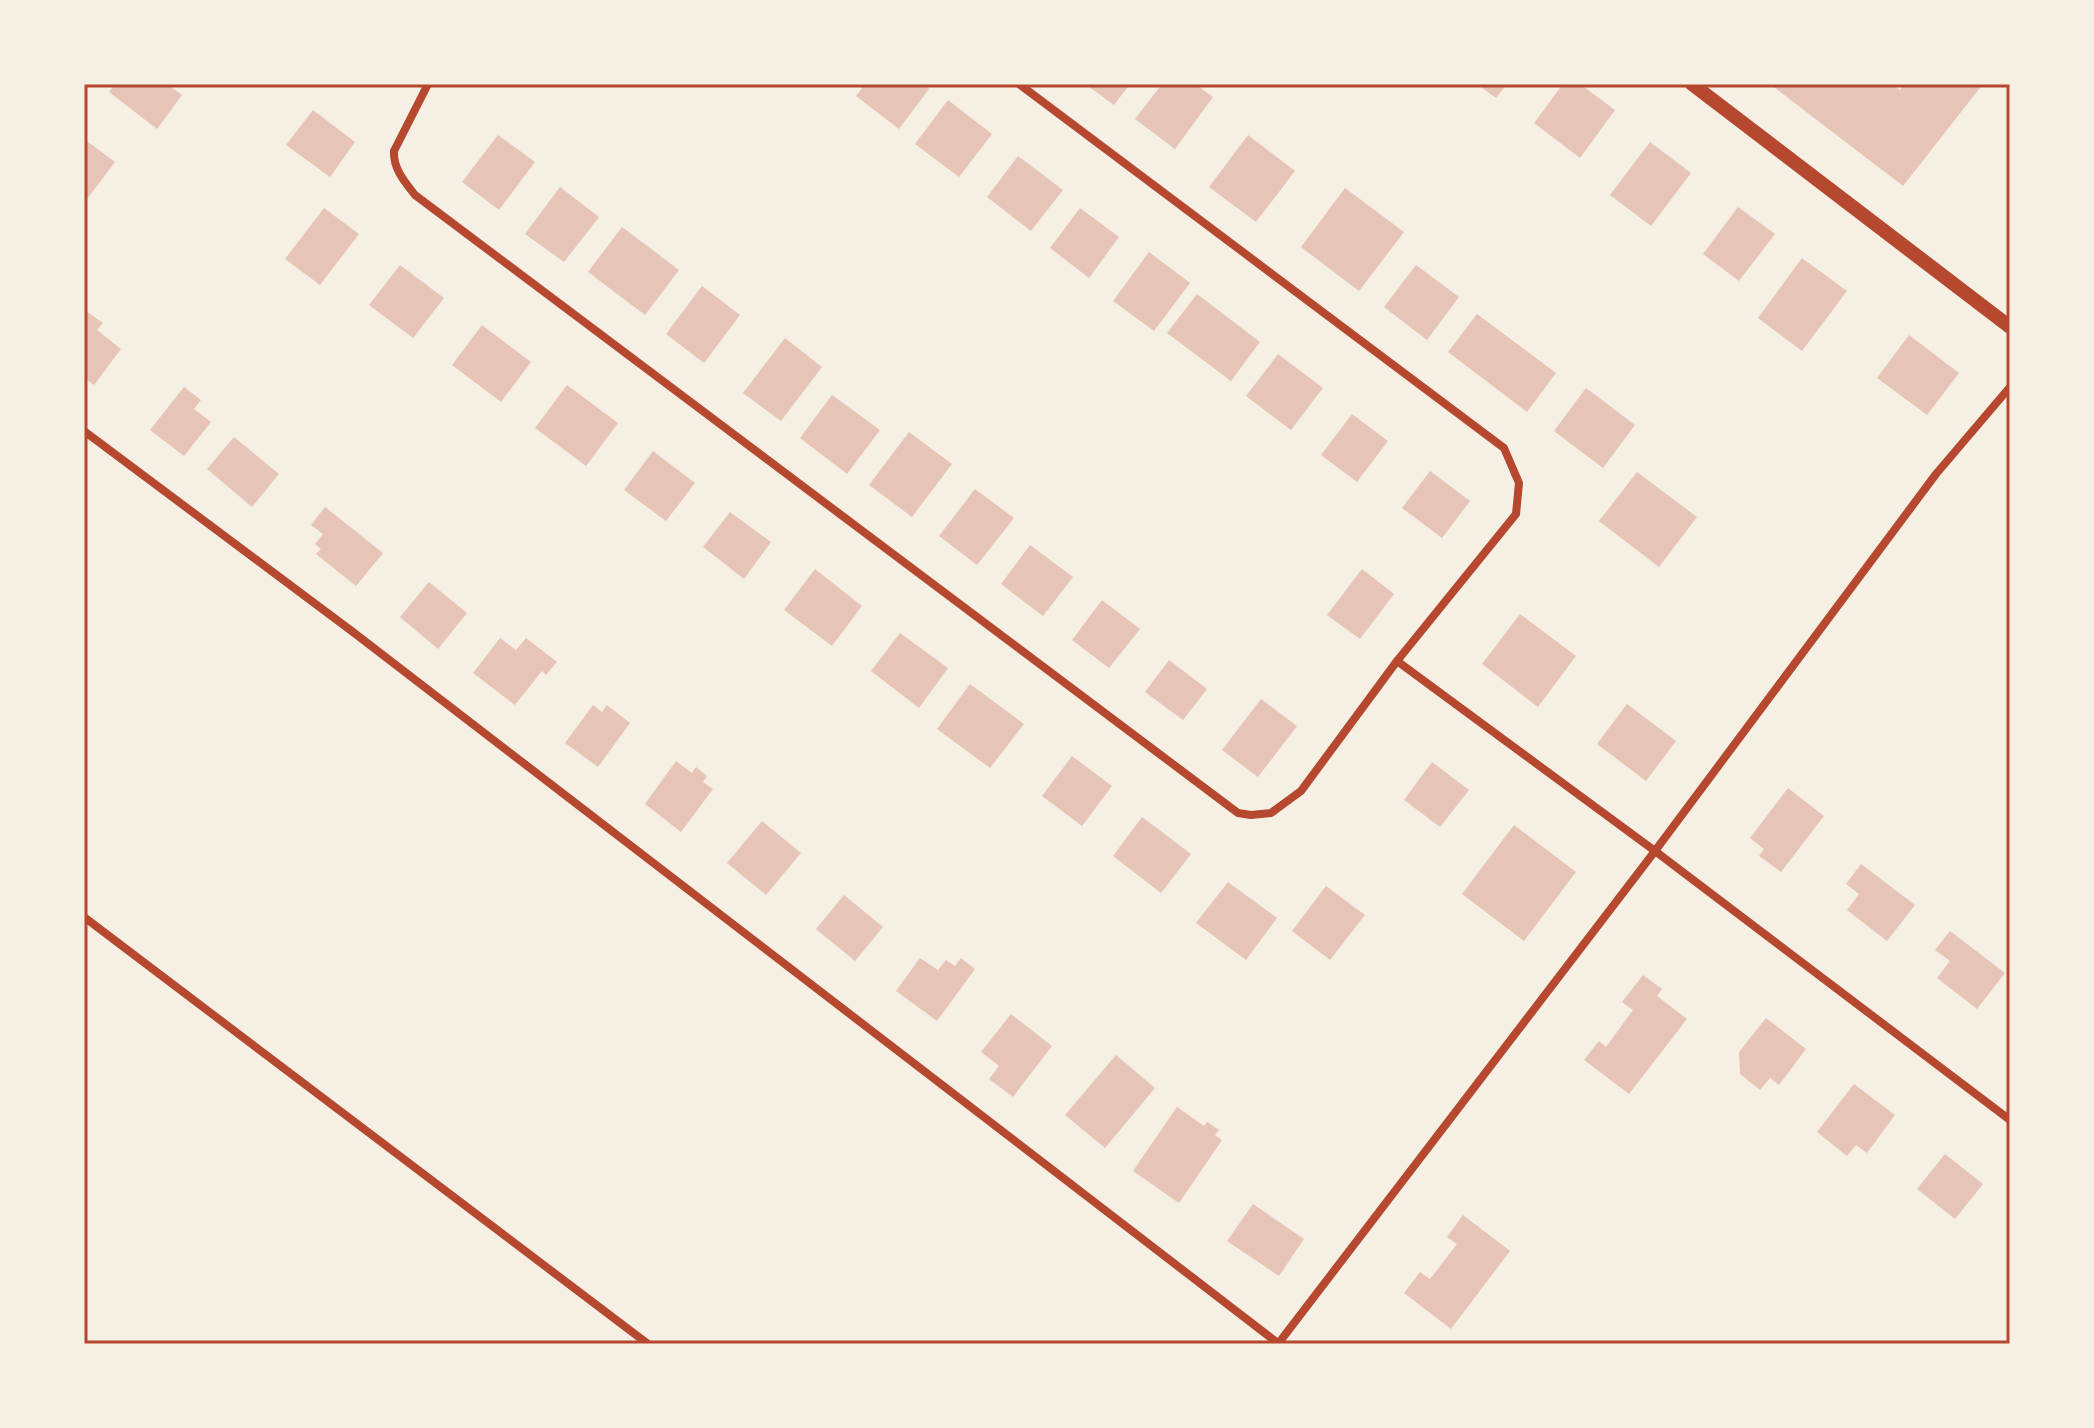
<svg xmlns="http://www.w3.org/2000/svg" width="2094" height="1428" font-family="Overpass,sans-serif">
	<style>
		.building { fill: #e6c5b7 }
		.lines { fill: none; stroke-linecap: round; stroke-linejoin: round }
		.minor { stroke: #b5482f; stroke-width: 8 }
		.tertiary { stroke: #b5482f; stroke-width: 14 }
		.neatline { fill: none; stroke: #b5482f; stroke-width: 3 }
	</style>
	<rect width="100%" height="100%" fill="#f6efe4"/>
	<g class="building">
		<path d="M115,84H167L182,95L157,129L109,92Z"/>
		<path d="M865,84H923L929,89L899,129L856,96Z"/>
		<path d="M1085,84H1130L1114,105Z"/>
		<path d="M1162,84H1195L1213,97L1175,149L1135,119Z"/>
		<path d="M1477,84H1507L1496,98Z"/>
		<path d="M1563,84H1580L1615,110L1580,158L1534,123Z"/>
		<path d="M1770,84H1892L1900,90L1905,84H1983L1903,186Z"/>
		<path d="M948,100L992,134L959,177L915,144Z"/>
		<path d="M313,110L355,142L330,177L286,145Z"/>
		<path d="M498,135L535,162L499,210L462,182Z"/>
		<path d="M1248,135L1295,171L1256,222L1209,187Z"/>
		<path d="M84,139L115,162L84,203Z"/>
		<path d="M1650,142L1691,173L1651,226L1610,195Z"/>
		<path d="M1018,156L1063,190L1031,231L987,197Z"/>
		<path d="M560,187L599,217L564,262L525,234Z"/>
		<path d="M1345,188L1404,232L1359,291L1301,247Z"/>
		<path d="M1738,207L1775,234L1739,281L1703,254Z"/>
		<path d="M324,208L359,234L320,285L285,259Z"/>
		<path d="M1080,208L1119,237L1089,278L1050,248Z"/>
		<path d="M622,227L679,270L645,315L588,272Z"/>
		<path d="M1149,252L1190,283L1154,331L1113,301Z"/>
		<path d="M1802,258L1847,291L1802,351L1758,318Z"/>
		<path d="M400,265L444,298L413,338L369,305Z"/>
		<path d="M1416,265L1459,297L1427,340L1384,307Z"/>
		<path d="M702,286L740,315L704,363L666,334Z"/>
		<path d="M1197,294L1260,342L1231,381L1167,333Z"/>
		<path d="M86,311L103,323L97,330L121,349L94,385L84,378Z"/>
		<path d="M1477,314L1556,373L1527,412L1448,352Z"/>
		<path d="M482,325L531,362L501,402L452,365Z"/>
		<path d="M1909,335L1959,373L1927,415L1877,378Z"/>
		<path d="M785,338L822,367L781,421L743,393Z"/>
		<path d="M1278,354L1323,388L1291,430L1246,396Z"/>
		<path d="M567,385L618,423L586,466L535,428Z"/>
		<path d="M184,387L201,400L194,409L211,422L184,456L150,430Z"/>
		<path d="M1586,388L1635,425L1603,468L1554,431Z"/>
		<path d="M832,395L880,430L847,474L800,438Z"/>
		<path d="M1352,414L1388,441L1357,482L1321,455Z"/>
		<path d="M909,432L952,464L912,517L869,485Z"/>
		<path d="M234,437L279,474L252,507L207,469Z"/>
		<path d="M653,451L695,483L666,521L624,490Z"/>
		<path d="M1430,471L1470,501L1442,538L1402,508Z"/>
		<path d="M1637,472L1697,517L1659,567L1599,521Z"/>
		<path d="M975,489L1014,518L977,565L939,536Z"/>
		<path d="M325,507L383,553L356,586L316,554L321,549L315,544L323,534L311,525Z"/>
		<path d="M730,512L771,542L744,579L703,547Z"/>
		<path d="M1030,545L1073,577L1043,616L1001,584Z"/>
		<path d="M815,569L862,606L832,646L784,610Z"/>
		<path d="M1362,569L1394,594L1360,639L1327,615Z"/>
		<path d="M429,582L467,613L438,649L400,617Z"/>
		<path d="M1102,600L1140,629L1109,668L1072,640Z"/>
		<path d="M1520,614L1576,656L1538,707L1482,664Z"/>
		<path d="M900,633L948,668L919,708L871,671Z"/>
		<path d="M500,638L516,650L526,638L557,662L546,675L542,671L515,705L473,673Z"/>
		<path d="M1169,660L1207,689L1183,720L1145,692Z"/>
		<path d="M970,684L1024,724L990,768L937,729Z"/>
		<path d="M1261,699L1297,726L1258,777L1222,750Z"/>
		<path d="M1627,704L1676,741L1646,781L1597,744Z"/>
		<path d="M593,705L602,712L607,705L630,723L598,767L565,743Z"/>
		<path d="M1072,756L1112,786L1082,826L1042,796Z"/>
		<path d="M676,761L692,773L696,767L707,776L703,782L713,789L681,832L645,804Z"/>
		<path d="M1432,762L1469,790L1440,827L1404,800Z"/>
		<path d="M1788,788L1824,816L1781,872L1759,856L1764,849L1750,838Z"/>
		<path d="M1142,817L1191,854L1161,893L1113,856Z"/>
		<path d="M762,821L801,853L766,895L727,863Z"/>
		<path d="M1514,825L1576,872L1524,941L1462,894Z"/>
		<path d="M1861,864L1915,905L1887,941L1847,910L1859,894L1846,884Z"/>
		<path d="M1228,882L1277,918L1246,960L1196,923Z"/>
		<path d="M1326,886L1365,915L1330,960L1292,931Z"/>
		<path d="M844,895L883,927L855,961L816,929Z"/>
		<path d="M1950,931L2005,973L1977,1009L1937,978L1950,961L1935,950Z"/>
		<path d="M920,958L938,970L946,960L955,966L961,958L975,969L937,1021L896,991Z"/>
		<path d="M1643,975L1662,989L1657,996L1687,1019L1629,1094L1584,1060L1599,1041L1606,1047L1633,1010L1622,1002Z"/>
		<path d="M1011,1014L1052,1046L1013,1097L989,1079L999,1066L981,1052Z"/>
		<path d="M1766,1018L1806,1049L1779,1085L1770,1078L1760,1090L1740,1074L1739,1052Z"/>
		<path d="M1116,1055L1155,1088L1105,1148L1065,1115Z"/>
		<path d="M1854,1084L1895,1115L1867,1153L1856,1145L1847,1156L1817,1132Z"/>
		<path d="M1177,1107L1204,1126L1207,1122L1219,1130L1215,1135L1222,1140L1179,1203L1133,1171Z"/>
		<path d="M1945,1154L1983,1184L1955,1219L1917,1189Z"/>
		<path d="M1253,1204L1304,1239L1279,1276L1227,1241Z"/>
		<path d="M1463,1215L1510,1251L1451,1329L1404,1293L1420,1272L1430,1279L1457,1244L1447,1237Z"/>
	</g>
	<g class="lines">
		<g class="minor">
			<path d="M428,84L394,151C393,169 405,182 415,195L1238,813L1251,815L1271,813L1301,791L1397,661L1516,514L1519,483L1504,448L1019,84"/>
			<path d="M84,431L353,632L1279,1344"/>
			<path d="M1397,661L1655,851L2010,1120"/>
			<path d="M84,917L648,1344"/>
			<path d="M1278,1344L1655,851L1936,474L2010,387"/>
		</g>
		<path class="tertiary" d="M1692,84L2010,327"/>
	</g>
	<rect width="2094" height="1428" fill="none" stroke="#f6efe4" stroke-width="172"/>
	<rect x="86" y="86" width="1922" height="1256" class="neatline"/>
</svg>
